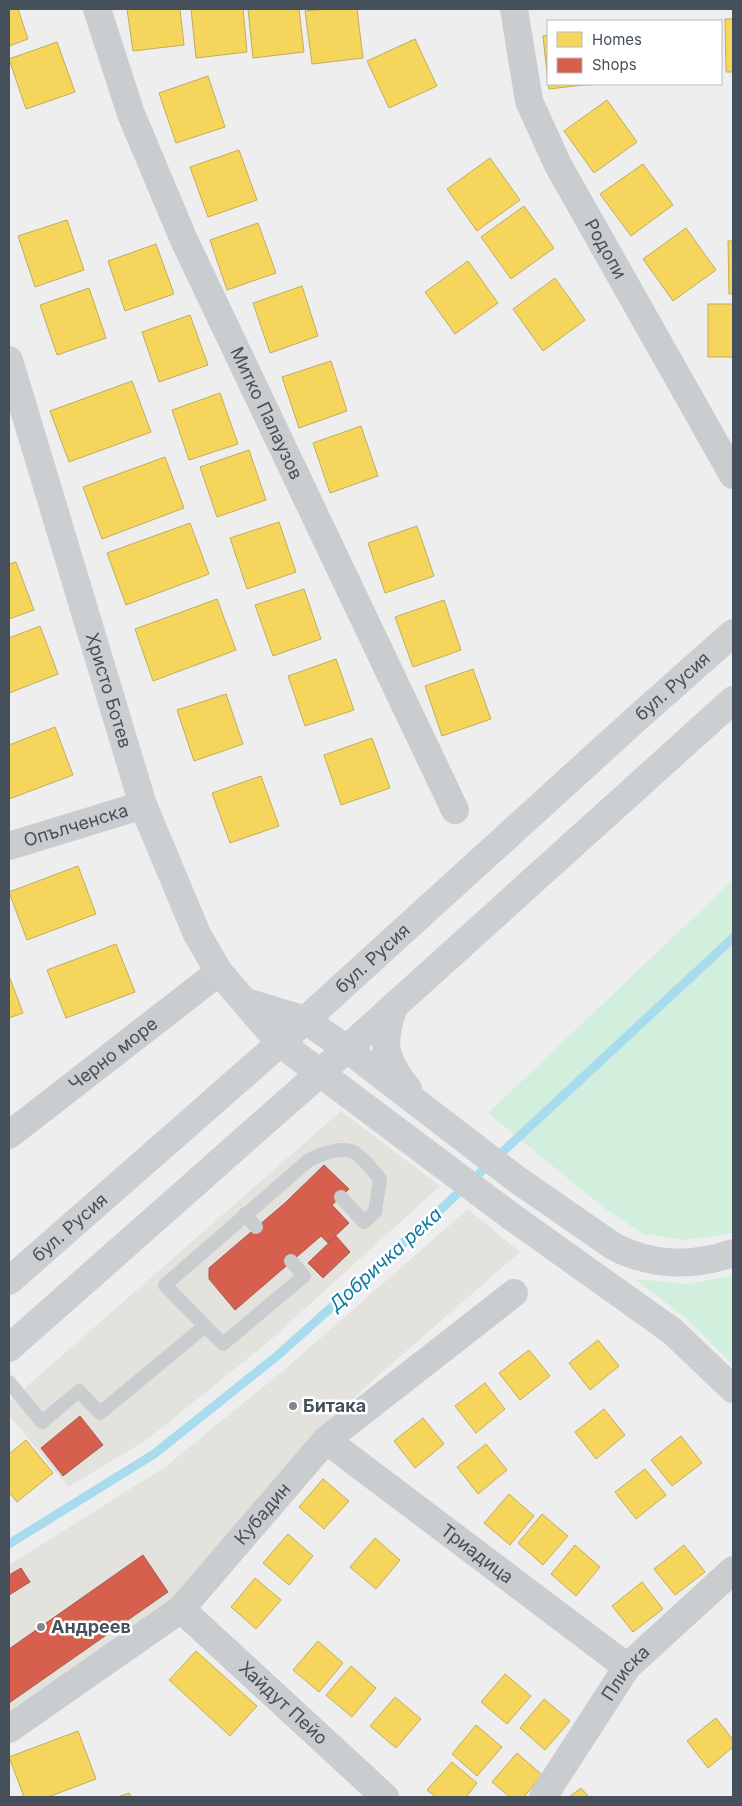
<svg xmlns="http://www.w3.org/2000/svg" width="742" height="1806" font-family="Inter,sans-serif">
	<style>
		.commercial { fill: #e4e2dc }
		.green { fill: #d2efde }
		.homes { fill: #f6d55c; stroke: #c1ad5c }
		.shops { fill: #d6604d; stroke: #ab5b51 }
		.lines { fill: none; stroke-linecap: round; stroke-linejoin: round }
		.stream { stroke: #a7dbed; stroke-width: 9 }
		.lane { stroke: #cacdcf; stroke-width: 14 }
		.street { stroke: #cacdcf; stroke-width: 28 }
		.secondary { stroke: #cccfd1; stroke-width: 28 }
		.poi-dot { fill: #81878e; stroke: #fff; stroke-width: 2 }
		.labels { text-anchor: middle; stroke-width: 5; stroke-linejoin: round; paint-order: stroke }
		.street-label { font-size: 18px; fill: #46505b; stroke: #fff }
		.poi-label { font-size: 18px; font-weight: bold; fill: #46505b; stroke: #fff; text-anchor: start }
		.water-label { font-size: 19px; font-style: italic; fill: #0c7ba0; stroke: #fff }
	</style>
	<rect width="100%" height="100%" fill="#efeeee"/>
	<g class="commercial">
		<path d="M341,1111L440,1186L267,1343L145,1441L68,1487L9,1415V1402Z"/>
		<path d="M468,1209L520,1252L373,1380L319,1431L175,1599L9,1715V1565L165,1467L285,1369Z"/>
	</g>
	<g class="green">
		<path d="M732,881L733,1233L685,1240L643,1234L604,1208L488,1113Z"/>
		<path d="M733,1275V1365L688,1320L635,1279L689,1284Z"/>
	</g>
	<g class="homes">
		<path d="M9,9H18L28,39L9,46Z"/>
		<path d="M127,9H180L184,45L133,51Z"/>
		<path d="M191,9H243L247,52L196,58Z"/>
		<path d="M248,9H299L304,52L253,58Z"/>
		<path d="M328,9H357L363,58L312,64L305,11Z"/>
		<path d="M725,19H733V72H726Z"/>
		<path d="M548,35V83L543,36Z"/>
		<path d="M415,39L437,86L389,108L367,61Z"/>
		<path d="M57,42L75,92L26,109L9,59Z"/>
		<path d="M208,76L225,127L176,143L159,93Z"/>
		<path d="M548,84H593L549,89Z"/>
		<path d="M607,100L637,142L594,173L564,131Z"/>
		<path d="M239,150L257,200L208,217L190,167Z"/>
		<path d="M490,158L520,200L477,231L447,189Z"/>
		<path d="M643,164L673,205L631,236L600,194Z"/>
		<path d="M524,206L554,248L511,279L481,237Z"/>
		<path d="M67,220L84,270L35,287L18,236Z"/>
		<path d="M258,223L276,273L227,290L210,240Z"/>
		<path d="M686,228L716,270L673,301L643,259Z"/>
		<path d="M728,241H733V294H729Z"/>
		<path d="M156,244L174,294L125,311L108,261Z"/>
		<path d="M468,261L498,303L455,334L425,292Z"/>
		<path d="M555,278L585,320L543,351L513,309Z"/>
		<path d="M302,286L318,336L270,353L253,303Z"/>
		<path d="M89,288L106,338L57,355L40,305Z"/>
		<rect x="708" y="304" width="25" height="53"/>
		<path d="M190,315L208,365L159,382L142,332Z"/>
		<path d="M331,361L347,411L299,428L282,377Z"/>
		<path d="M132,381L151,432L69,462L50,411Z"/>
		<path d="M220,393L238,444L189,460L172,410Z"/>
		<path d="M361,426L378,476L330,493L313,443Z"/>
		<path d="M249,450L266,500L217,517L200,467Z"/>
		<path d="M165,457L184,508L102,539L83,487Z"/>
		<path d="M279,522L296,572L247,589L230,538Z"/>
		<path d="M190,523L209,574L126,605L107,553Z"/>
		<path d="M417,526L434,576L385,593L368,543Z"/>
		<path d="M16,562L34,610L9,619V564Z"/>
		<path d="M304,589L321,639L273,656L255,605Z"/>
		<path d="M217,599L236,650L153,681L135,629Z"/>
		<path d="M444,600L461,650L413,667L395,617Z"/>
		<path d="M40,626L58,674L9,693V638Z"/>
		<path d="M336,659L354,710L305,726L288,676Z"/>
		<path d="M473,669L491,719L442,736L425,686Z"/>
		<path d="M226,694L243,744L194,761L177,710Z"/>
		<path d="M55,727L73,775L9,799V745Z"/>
		<path d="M372,738L390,788L341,805L324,755Z"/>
		<path d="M261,776L279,826L230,843L212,793Z"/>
		<path d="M78,866L96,914L27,940L9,892Z"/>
		<path d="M116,944L135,992L66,1018L47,970Z"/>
		<path d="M9,976L23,1013L9,1018Z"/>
		<path d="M598,1340L619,1366L590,1390L569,1363Z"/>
		<path d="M529,1350L550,1376L520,1400L499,1373Z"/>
		<path d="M485,1383L505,1409L476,1433L455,1406Z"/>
		<path d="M604,1409L625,1435L596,1459L575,1432Z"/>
		<path d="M423,1418L444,1444L415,1468L394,1441Z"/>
		<path d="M681,1436L702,1463L672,1486L651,1460Z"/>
		<path d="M26,1440L53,1473L17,1502L9,1492V1454Z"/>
		<path d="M486,1444L507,1470L478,1494L457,1467Z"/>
		<path d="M645,1469L666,1495L636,1519L615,1492Z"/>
		<path d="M323,1479L349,1501L324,1529L299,1507Z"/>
		<path d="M509,1494L534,1516L510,1545L484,1523Z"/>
		<path d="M542,1514L568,1536L543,1565L518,1543Z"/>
		<path d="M288,1534L313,1556L289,1585L263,1563Z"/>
		<path d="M375,1538L400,1560L376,1589L350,1567Z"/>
		<path d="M575,1545L600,1567L576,1596L551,1574Z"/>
		<path d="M684,1545L705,1572L675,1595L654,1569Z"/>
		<path d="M255,1578L281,1600L256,1629L231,1607Z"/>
		<path d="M642,1582L663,1609L633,1632L612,1606Z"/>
		<path d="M318,1641L343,1663L319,1692L293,1670Z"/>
		<path d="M196,1651L257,1706L230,1736L169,1680Z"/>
		<path d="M351,1666L376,1688L352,1717L326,1695Z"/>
		<path d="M505,1674L531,1696L507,1724L481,1702Z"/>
		<path d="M395,1697L421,1719L396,1748L370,1726Z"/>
		<path d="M544,1699L570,1721L545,1750L520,1728Z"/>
		<path d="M716,1718L733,1740V1747L708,1768L687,1741Z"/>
		<path d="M476,1725L502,1747L477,1776L452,1754Z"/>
		<path d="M78,1731L96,1779L48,1797H24L9,1757Z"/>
		<path d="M517,1753L542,1775L524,1797H510L492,1782Z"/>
		<path d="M452,1762L477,1783L466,1797H436L427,1790Z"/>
		<path d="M581,1788L589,1797H569Z"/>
		<path d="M129,1793L131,1797H118Z"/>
	</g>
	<g class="shops">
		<path d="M324,1165L349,1189L332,1205L349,1223L328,1243L321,1236L235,1310L209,1279V1268L286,1202Z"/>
		<path d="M336,1236L350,1252L323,1278L308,1263Z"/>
		<path d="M80,1416L103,1445L63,1476L41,1448Z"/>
		<path d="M143,1555L168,1592L9,1703V1649Z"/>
		<path d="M21,1568L30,1582L9,1595V1575Z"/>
	</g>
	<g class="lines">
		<path class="stream" d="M9,1544L154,1454L277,1356L441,1209L733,938"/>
		<g class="lane">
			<path d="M245,1214L256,1227"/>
			<path d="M205,1326L165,1285L309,1160C321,1154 346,1144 358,1155C366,1161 373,1171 380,1179L375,1212L364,1222L341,1197"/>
			<path d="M9,1382L42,1422L79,1391L100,1413L205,1326L223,1344L304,1276L291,1261"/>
		</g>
		<g class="street">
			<path id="s1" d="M97,9L131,114L184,240L455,810"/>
			<path id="s2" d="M514,9L529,101L558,165L733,475"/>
			<path id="s3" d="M9,846L143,805"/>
			<path id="s4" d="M9,1135L219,972"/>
			<path id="s5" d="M326,1440L627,1667"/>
			<path id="s6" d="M181,1609L385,1797"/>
			<path id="s7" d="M9,1729L181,1609L326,1440L514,1293"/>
			<path id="s8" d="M543,1797L627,1667L733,1570"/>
		</g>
		<g class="secondary">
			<path id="s9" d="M9,360L143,805L197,934L219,972L280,1043L512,1217L672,1331L733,1389"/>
			<path d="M246,1002L305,1020L347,1049L515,1178L613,1246C651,1266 693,1267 733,1253"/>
			<path d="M394,1006C381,1044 383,1057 408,1089"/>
			<path id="s10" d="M9,1281L280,1043L636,719L733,633"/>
			<path d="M9,1348L320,1073L733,700"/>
		</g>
	</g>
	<g class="poi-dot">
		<circle cx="293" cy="1406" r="5"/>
		<circle cx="41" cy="1627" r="5"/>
	</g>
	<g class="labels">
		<g class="street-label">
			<text dy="6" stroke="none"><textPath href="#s2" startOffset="260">Родопи</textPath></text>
			<text dy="6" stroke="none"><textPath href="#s1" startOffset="439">Митко Палаузов</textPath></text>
			<text dy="6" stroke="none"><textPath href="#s10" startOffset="891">бул. Русия</textPath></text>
			<text dy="6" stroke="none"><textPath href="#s9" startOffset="345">Христо Ботев</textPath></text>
			<text dy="6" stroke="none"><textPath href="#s3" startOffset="70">Опълченска</textPath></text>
			<text dy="6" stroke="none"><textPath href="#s10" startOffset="486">бул. Русия</textPath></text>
			<text dy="6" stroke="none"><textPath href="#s4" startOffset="132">Черно море</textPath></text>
			<text dy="6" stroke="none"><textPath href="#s10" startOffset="81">бул. Русия</textPath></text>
			<text dy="6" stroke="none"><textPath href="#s7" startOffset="335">Кубадин</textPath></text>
			<text dy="6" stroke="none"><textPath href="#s5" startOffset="189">Триадица</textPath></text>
			<text dy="6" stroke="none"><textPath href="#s8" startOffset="149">Плиска</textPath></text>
			<text dy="6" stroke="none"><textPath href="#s6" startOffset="139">Хайдут Пейо</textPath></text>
		</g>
		<g class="poi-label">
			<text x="303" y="1412">Битака</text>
			<text x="51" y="1633">Андреев</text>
		</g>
		<g class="water-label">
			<text transform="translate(385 1259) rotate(-42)" y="7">Добричка река</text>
		</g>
	</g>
	<rect width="742" height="1806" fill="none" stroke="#46505b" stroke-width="20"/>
	<rect x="547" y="20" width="175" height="65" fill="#ffffff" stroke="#b5b9bd"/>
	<rect x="557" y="32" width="25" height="15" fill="#f6d55c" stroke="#b5b9bd"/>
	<text x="592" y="45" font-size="15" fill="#46505b">Homes</text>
	<rect x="557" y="58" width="25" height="15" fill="#d6604d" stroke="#b5b9bd"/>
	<text x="592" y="70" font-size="15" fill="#46505b">Shops</text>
</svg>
